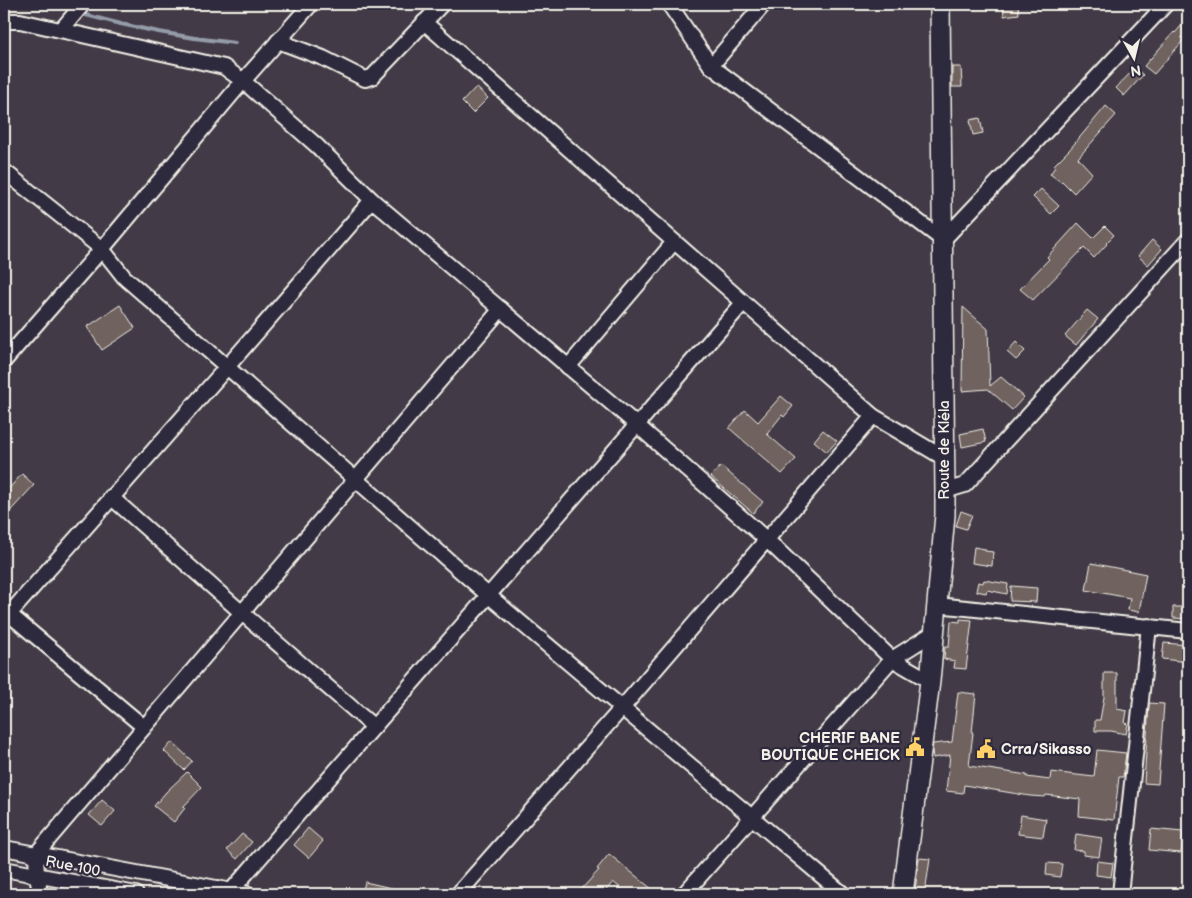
<svg xmlns="http://www.w3.org/2000/svg" width="1192" height="898" font-family="'Balsamiq Sans',sans-serif">
	<style>
		.lines { fill: none; stroke-linecap: round; stroke-linejoin: round }
		.stream { stroke: #959ca9; stroke-width: 4 }
		.building { fill: #70625e; stroke: #f4f1e8 }
		.minor-casing { stroke: #f4f1e8; stroke-width: 18 }
		.major-casing { stroke: #f4f1e8; stroke-width: 22 }
		.minor { stroke: #2f2a3d; stroke-width: 14 }
		.major { stroke: #2f2a3d; stroke-width: 19 }
		.labels { text-anchor: middle; stroke-width: 4.5; stroke-linejoin: round; paint-order: stroke }
		.street-label { font-size: 15px; fill: #f4f1e8; stroke: #2f2a3d }
		.poi-label { font-size: 15px; font-weight: bold; fill: #f4f1e8; stroke: #2f2a3d; text-anchor: end }
	</style>
	<rect width="100%" height="100%" fill="#423b47"/>
	<filter id="ink" filterUnits="userSpaceOnUse"><feTurbulence type="fractalNoise" baseFrequency=".02" numOctaves="2"/><feDisplacementMap in="SourceGraphic" scale="10" xChannelSelector="R" yChannelSelector="G"/><feConvolveMatrix kernelMatrix="1 2 1 2 8 2 1 2 1" color-interpolation-filters="sRGB"/></filter>
	<g filter="url(#ink)">
		<g class="lines">
			<g class="stream">
				<path d="M57,4L70,9"/>
				<path d="M82,14C132,28 184,38 235,43"/>
			</g>
		</g>
		<g class="building">
			<path d="M1003,4H1018L1019,14L1004,16Z"/>
			<path d="M1188,18V35L1154,74L1144,66L1174,32L1175,33Z"/>
			<path d="M952,67H961L962,87H952Z"/>
			<path d="M1135,68L1143,75L1124,96L1116,88Z"/>
			<path d="M476,87L488,98L473,113L462,102Z"/>
			<path d="M1106,106L1116,115L1078,158L1092,173L1074,193L1062,181L1061,182L1050,174L1055,167L1053,166L1070,149Z"/>
			<path d="M980,118L983,133L973,135L970,120Z"/>
			<path d="M1041,189L1059,206L1051,214L1033,197Z"/>
			<path d="M1078,223L1093,238L1105,226L1114,235L1106,243L1107,244L1094,258L1084,248L1033,300L1020,289L1049,259L1047,257Z"/>
			<path d="M1152,240L1162,249L1148,265L1138,256Z"/>
			<path d="M120,305L135,328L102,350L87,327Z"/>
			<path d="M963,307L988,329L990,386L1001,377L1024,397L1012,410L988,389L962,391Z"/>
			<path d="M1087,310L1098,319L1076,345L1065,336Z"/>
			<path d="M1016,342L1025,351L1016,360L1007,352Z"/>
			<path d="M781,396L793,406L784,417L782,415L767,434L796,459L782,474L729,428L745,410L758,422Z"/>
			<path d="M983,429L986,442L962,447L960,434Z"/>
			<path d="M823,430L837,441L827,452L814,441Z"/>
			<path d="M721,466L763,502L753,513L711,477Z"/>
			<path d="M22,474L34,485L4,518V494Z"/>
			<path d="M961,511L972,515L966,529L956,526Z"/>
			<path d="M974,547L985,549V551L993,552L992,566L972,563Z"/>
			<path d="M1091,563L1146,574L1139,612L1128,610L1130,598L1086,590Z"/>
			<path d="M984,580L1008,584L1007,594L987,590L986,593L976,591L978,582L983,583Z"/>
			<path d="M1011,586L1037,588L1036,602L1010,601Z"/>
			<path d="M1173,607H1188V619L1173,618Z"/>
			<path d="M960,619L972,620L966,669L954,668L955,661L944,659L945,647H949L951,621L960,622Z"/>
			<path d="M1164,643L1188,645V662L1162,659Z"/>
			<path d="M1104,673H1117V709L1127,711L1125,723L1128,724L1126,734L1111,731H1095V720H1100L1104,697Z"/>
			<path d="M958,692L976,694L972,733H973L969,766L1027,775V777L1050,780L1051,772L1094,777L1097,750L1126,753L1123,777H1119L1114,820L1079,816L1080,799L1046,795L1045,797L1030,796L964,785L963,793L946,791L950,755L933,758L932,751L933,744L952,742Z"/>
			<path d="M1149,703L1164,704L1158,784L1144,783Z"/>
			<path d="M172,742L192,761L184,770L164,751Z"/>
			<path d="M187,772L202,787L183,807L185,808L174,822L154,806L166,792Z"/>
			<path d="M102,800L115,811L102,826L89,815Z"/>
			<path d="M1021,815L1046,819L1043,837L1018,834Z"/>
			<path d="M308,828L323,841L309,858L294,845Z"/>
			<path d="M1151,829L1183,832L1181,853L1149,850Z"/>
			<path d="M242,834L252,842L237,859L227,850Z"/>
			<path d="M1076,834L1102,838L1099,857L1084,855V851L1074,850Z"/>
			<path d="M609,854L658,894H628L613,882L603,894H577L599,870L597,869Z"/>
			<path d="M919,858L930,859L925,893L915,891Z"/>
			<path d="M1097,861L1113,863L1111,877L1096,875Z"/>
			<path d="M1047,863L1062,864L1060,877L1046,875Z"/>
			<path d="M365,882L400,890V894H362Z"/>
		</g>
		<g class="lines">
			<g class="minor-casing">
				<g id="minor">
					<path d="M669,4L711,66L943,240L1166,4"/>
					<path d="M4,21H20L224,67L243,81L316,145L372,200L637,425L767,540L892,659L930,681"/>
					<path d="M424,22L873,416L944,458"/>
					<path d="M61,30L83,4"/>
					<path d="M278,41L323,58L365,79L372,77L442,4"/>
					<path d="M711,66L764,4"/>
					<path d="M4,171L102,249L124,277L488,595L843,894"/>
					<path d="M4,361L102,249L243,81L311,4"/>
					<path d="M568,367L674,242"/>
					<path d="M945,491L965,485L1188,240"/>
					<path d="M111,497L241,612L374,727"/>
					<path d="M937,605L1188,631"/>
					<path d="M9,614L144,727"/>
					<path d="M4,620L227,367L372,200"/>
					<path d="M4,848L248,894"/>
					<path d="M4,869L136,894"/>
					<path d="M231,891L743,303"/>
					<path d="M40,894L37,875L36,854L501,309"/>
					<path d="M458,894L622,708L873,416"/>
					<path d="M684,894L892,659L935,632"/>
					<path d="M1120,894L1149,626"/>
				</g>
			</g>
			<g class="major-casing">
				<path id="major" d="M903,894L930,681L945,515V491L940,4"/>
			</g>
			<use href="#minor" class="minor"/>
			<use href="#major" class="major"/>
		</g>
	</g>
	<defs>
		<g id="civic-bare" transform="scale(1.5)"><path d="M-.6-6.5H3V-4.5H.6V-3L4-1V1h2V6H-6V1h2V-1L-.6-3ZM-1.2 2.5V6h2.4V2.5Z" fill="#ffd166" stroke="#2f2a3d" stroke-width="2.5" paint-order="stroke"/></g>
	</defs>
	<g fill-rule="evenodd">
		<use href="#civic-bare" x="915" y="747"/>
		<use href="#civic-bare" x="986" y="749"/>
	</g>
	<g class="labels">
		<g class="street-label">
			<text transform="translate(944 450) rotate(-90)" y="5">Route de Kléla</text>
			<text transform="translate(73 866) rotate(11)" y="5">Rue 100</text>
		</g>
		<g class="poi-label">
			<text x="900" y="743">CHERIF BANE<tspan x="900" dy="17">BOUTIQUE CHEICK</tspan></text>
			<text x="1001" y="754" text-anchor="start">Crra/Sikasso</text>
		</g>
	</g>
	<rect width="1192" height="898" fill="none" stroke="#2f2a3d" stroke-width="20"/>
	<rect x="10" y="10" width="1172" height="878" fill="none" stroke="#f4f1e8" stroke-width="2" filter="url(#ink)"/>
	<g transform="translate(1134 58) rotate(172)" stroke="#2f2a3d" stroke-width="4" paint-order="stroke">
	<path d="M0-4L9 19L0 12L-9 19Z" fill="#f4f1e8"/>
	<text y="-8" font-size="14" font-weight="bold" text-anchor="middle" fill="#f4f1e8">N</text>
	</g>
</svg>
